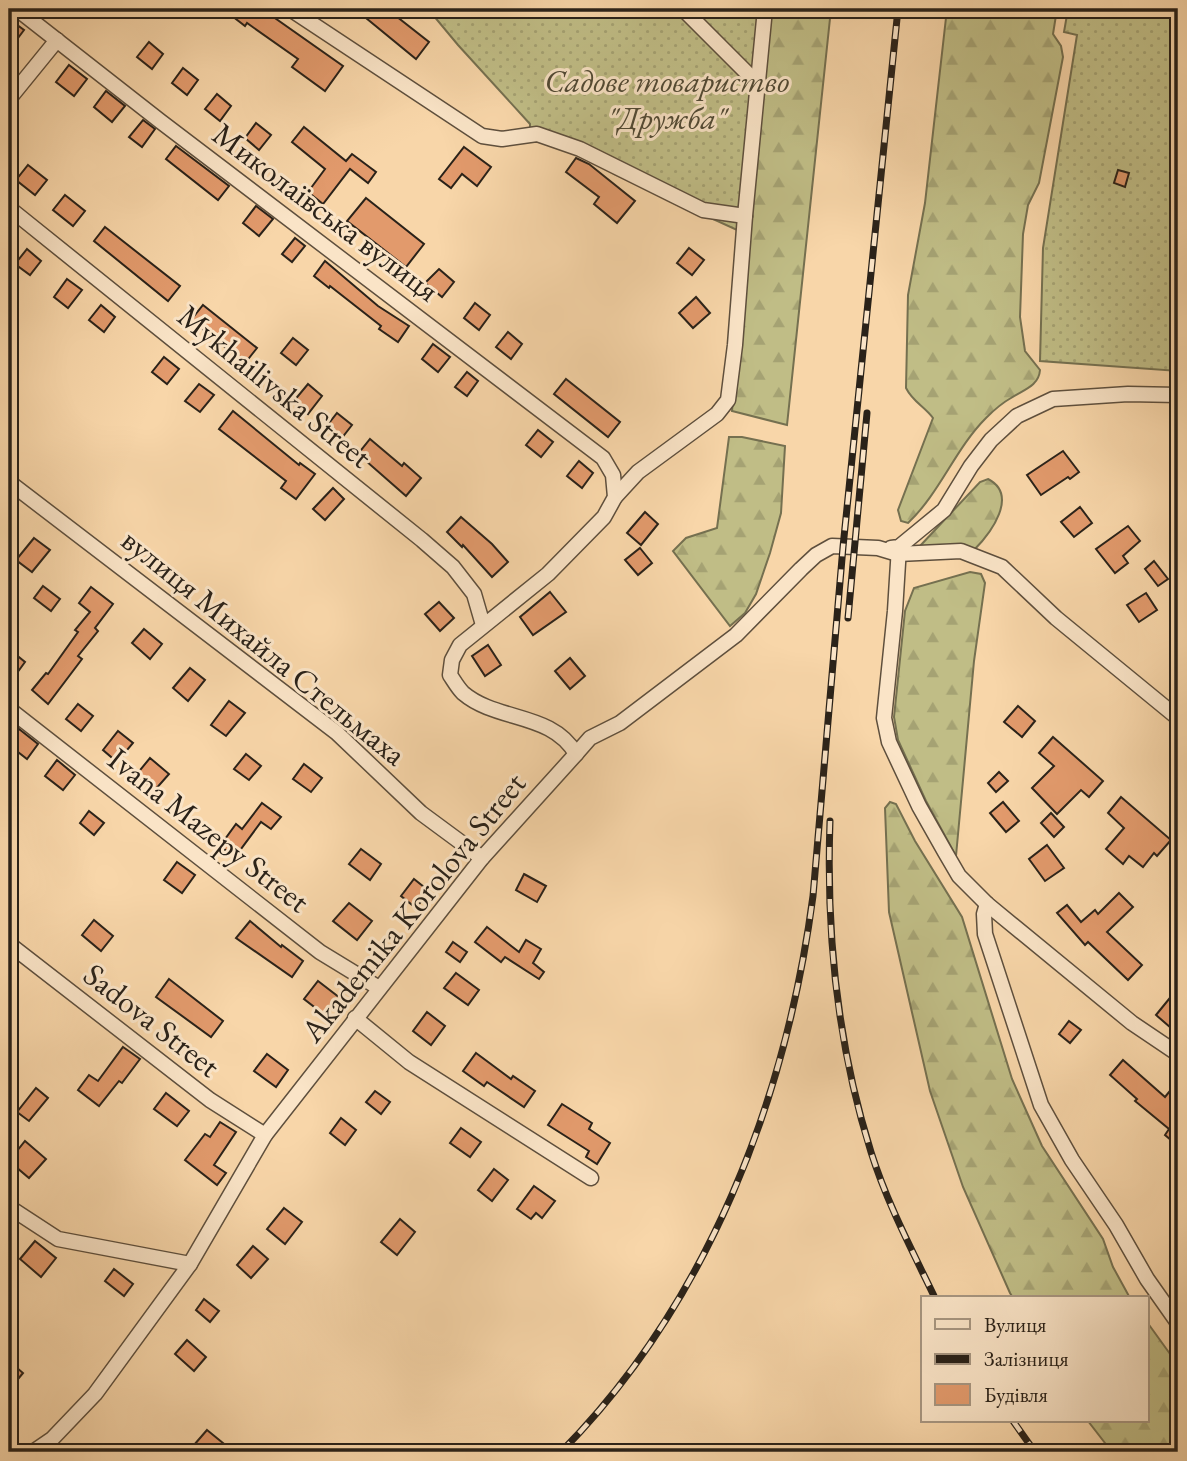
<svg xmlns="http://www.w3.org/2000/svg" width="1187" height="1461" font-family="'EB Garamond',serif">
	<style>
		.forest { fill: url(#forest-firs); stroke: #757050; stroke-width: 2 }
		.garden { fill: url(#garden-dots); stroke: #757050; stroke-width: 2 }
		.building { fill: #e29a6c; stroke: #2a2219; stroke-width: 2 }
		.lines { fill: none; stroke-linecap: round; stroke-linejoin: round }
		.minor-casing { stroke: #5e4f3d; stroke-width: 17 }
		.minor { stroke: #fae4c7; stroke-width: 14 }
		.rail-casing { stroke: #2a2219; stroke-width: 7 }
		.rail { stroke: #fae4c7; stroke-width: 4.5; stroke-dasharray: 13; stroke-linecap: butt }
		.labels { text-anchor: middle; stroke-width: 6; stroke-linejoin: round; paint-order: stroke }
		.park-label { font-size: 32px; font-style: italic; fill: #504934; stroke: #fae4c7 }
		.street-label { font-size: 32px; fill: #2a2219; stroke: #fae4c7 }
	</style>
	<defs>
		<pattern id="forest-firs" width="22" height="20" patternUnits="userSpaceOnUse" patternTransform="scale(1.75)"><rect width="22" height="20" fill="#c0bd86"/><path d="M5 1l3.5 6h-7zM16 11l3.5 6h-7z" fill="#a5a273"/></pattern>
		<pattern id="garden-dots" width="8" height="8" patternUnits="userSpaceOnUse" patternTransform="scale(1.75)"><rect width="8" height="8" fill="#c0bd86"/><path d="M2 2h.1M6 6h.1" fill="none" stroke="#a5a273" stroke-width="1.8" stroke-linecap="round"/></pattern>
	</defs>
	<rect width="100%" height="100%" fill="#f8d6a9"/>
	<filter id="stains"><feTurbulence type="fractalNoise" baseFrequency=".00286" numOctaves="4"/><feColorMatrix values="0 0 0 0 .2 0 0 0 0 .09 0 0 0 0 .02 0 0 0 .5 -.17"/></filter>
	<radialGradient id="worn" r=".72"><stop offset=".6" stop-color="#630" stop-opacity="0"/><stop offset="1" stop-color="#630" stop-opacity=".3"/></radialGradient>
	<g class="forest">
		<path d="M770,9H831L787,425L732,411Z"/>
		<path d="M947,9H1057L1053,34L1061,46L1063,57L1039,183L1028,205L1023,234L1020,317L1025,351L1040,370C1039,386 1023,390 1011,398C1002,403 993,411 986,418C955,449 940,493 908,523L901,521L898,510L933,418C924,406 913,402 906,388L908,295L925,203Z"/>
		<path d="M729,437H742L785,446L781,513L770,553L756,594L745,613L730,626L673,551L686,538L717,528Z"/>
		<path d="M988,479C1019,495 991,533 974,550L920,546L980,482Z"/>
		<path d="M970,572L981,574L985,583L974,661L956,856L926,801L898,740L894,717L905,611L914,588Z"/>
		<path d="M890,802L896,804L915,841L962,917L1012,1079L1042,1146L1103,1239L1113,1267L1130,1298H1013L1010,1293L963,1187L930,1091L889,912L885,808Z"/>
		<path d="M1147,1322L1178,1365V1452H1112L1088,1421H1147Z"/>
	</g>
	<g class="garden">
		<path d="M428,9H770L748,235L614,174L582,151L530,131V124L458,45Z"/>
		<path d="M1068,9H1178V371L1040,361L1043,248L1077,35L1064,32Z"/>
	</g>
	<g class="building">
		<path d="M223,9H262L343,66L325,91L292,67L298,59L247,23L245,26Z"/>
		<path d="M355,9H387L429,42L416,59Z"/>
		<path d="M9,19L24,30L9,50Z"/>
		<path d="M149,42L163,54L152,69L137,57Z"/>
		<path d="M69,65L87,79L74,96L56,82Z"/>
		<path d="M183,68L198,80L187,95L172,83Z"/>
		<path d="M106,91L125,106L112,122L94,107Z"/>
		<path d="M217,94L231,106L220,121L205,109Z"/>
		<path d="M143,120L155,129L142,147L129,137Z"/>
		<path d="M256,123L271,135L259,150L245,138Z"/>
		<path d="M304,127L346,161L352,154L376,172L368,183L350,169L323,204L308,192L325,169L292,142Z"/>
		<path d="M176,146L229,186L218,200L166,159Z"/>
		<path d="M464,147L491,167L477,186L462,174L451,188L439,179Z"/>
		<path d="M576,158L589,164L635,201L617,223L594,204L599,197L566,172Z"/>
		<path d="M28,165L47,180L35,195L16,180Z"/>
		<path d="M1118,170L1129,173L1125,187L1114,183Z"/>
		<path d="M65,195L85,211L73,226L53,210Z"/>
		<path d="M366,198L424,244L406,267L347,221Z"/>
		<path d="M256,206L273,219L259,236L243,223Z"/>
		<path d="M105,227L180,286L168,301L94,241Z"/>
		<path d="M295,238L305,246L292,262L282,254Z"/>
		<path d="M689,248L704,260L692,275L677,263Z"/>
		<path d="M27,249L41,261L30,275L15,264Z"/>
		<path d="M325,261L378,306L409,326L398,342L379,329L381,326L330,286L329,288L314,276Z"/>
		<path d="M439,269L454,282L442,297L425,283Z"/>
		<path d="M67,279L82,290L68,308L54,297Z"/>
		<path d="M696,297L710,313L693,328L679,313Z"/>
		<path d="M475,303L490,315L479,330L464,318Z"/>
		<path d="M101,305L115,317L104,332L89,320Z"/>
		<path d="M203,305L257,348L245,363L191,320Z"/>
		<path d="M508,332L522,344L511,359L496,347Z"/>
		<path d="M293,338L308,350L296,365L281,353Z"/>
		<path d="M433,344L450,357L438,372L422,359Z"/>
		<path d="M164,357L179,369L167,384L152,372Z"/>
		<path d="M467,372L478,381L467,396L455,387Z"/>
		<path d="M566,379L620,422L608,437L554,394Z"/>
		<path d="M199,384L214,395L200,412L185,401Z"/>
		<path d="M308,384L322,396L308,414L293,402Z"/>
		<path d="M233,411L299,465L300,463L315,474L296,499L281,488L286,481L219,429Z"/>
		<path d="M337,413L352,425L341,439L326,427Z"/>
		<path d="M538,430L553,442L541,457L526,445Z"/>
		<path d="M370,439L402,466L404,463L421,478L406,496L358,454Z"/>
		<path d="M1063,451L1079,472L1070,479L1068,477L1041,495L1027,475Z"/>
		<path d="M579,461L593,473L582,488L567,476Z"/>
		<path d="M333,488L344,499L325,520L313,509Z"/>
		<path d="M1080,507L1092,523L1074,537L1061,522Z"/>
		<path d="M645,512L658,524L641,545L627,533Z"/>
		<path d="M461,517L492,544L508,562L492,577L463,545L462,547L447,532Z"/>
		<path d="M1128,526L1140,541L1123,556L1128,563L1115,573L1096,549Z"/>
		<path d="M34,538L50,550L32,572L16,560Z"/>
		<path d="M640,548L652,563L638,575L625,560Z"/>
		<path d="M1154,561L1168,579L1158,586L1145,569Z"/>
		<path d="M43,586L60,599L51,611L34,598Z"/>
		<path d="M91,587L113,604L95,628L98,631L78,656L82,659L48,704L32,690L46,673L48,674L78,632L75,630L90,612L79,603Z"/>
		<path d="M550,592L566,612L533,635L520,617Z"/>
		<path d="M1146,593L1157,610L1139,622L1127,605Z"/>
		<path d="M439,602L454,618L440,631L425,614Z"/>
		<path d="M144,629L162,644L150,659L132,643Z"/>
		<path d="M488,645L501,665L485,676L472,656Z"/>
		<path d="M9,649L25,662L9,684Z"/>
		<path d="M570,658L585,676L570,689L555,671Z"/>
		<path d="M190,668L205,680L188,701L173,688Z"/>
		<path d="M229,701L245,713L226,736L211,725Z"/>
		<path d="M78,704L93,716L81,731L66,719Z"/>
		<path d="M1018,706L1035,721L1022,737L1004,722Z"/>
		<path d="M19,729L38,744L27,759L9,745Z"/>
		<path d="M118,731L133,743L117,762L103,750Z"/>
		<path d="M1053,737L1103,781L1089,797L1081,790L1057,814L1032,788L1054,766L1039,753Z"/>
		<path d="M246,754L261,766L249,780L234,769Z"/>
		<path d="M150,758L169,774L155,790L136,775Z"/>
		<path d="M57,760L75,775L63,790L45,776Z"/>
		<path d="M304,764L322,778L311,792L293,779Z"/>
		<path d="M999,772L1008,781L996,792L988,783Z"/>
		<path d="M1121,797L1171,840L1157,856L1154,853L1143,867L1129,856L1123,864L1106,849L1124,828L1108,813Z"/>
		<path d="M1003,802L1019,821L1006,832L990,813Z"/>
		<path d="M262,803L281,817L271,829L261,822L235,857L220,846L236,824L242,829Z"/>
		<path d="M89,811L104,823L94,835L80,823Z"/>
		<path d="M1051,813L1064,827L1054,837L1041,823Z"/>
		<path d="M1047,845L1064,868L1045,881L1029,859Z"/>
		<path d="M361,849L381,864L370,880L349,864Z"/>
		<path d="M177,862L195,875L182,893L164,880Z"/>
		<path d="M524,874L546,886L537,902L516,890Z"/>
		<path d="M414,879L429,891L416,908L401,896Z"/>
		<path d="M1119,893L1133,907L1107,932L1142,965L1128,980L1088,942L1085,945L1057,913L1067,905L1081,922L1095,910L1098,914Z"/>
		<path d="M349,903L372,921L357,940L333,921Z"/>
		<path d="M94,920L113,936L101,951L82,935Z"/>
		<path d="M250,921L281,947L282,945L303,961L292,977L236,938Z"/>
		<path d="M487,927L519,952L526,940L541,949L533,963L544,972L539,979L505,957L501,962L475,942Z"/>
		<path d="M453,942L467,952L460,962L446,952Z"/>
		<path d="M456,973L479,990L468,1005L444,988Z"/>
		<path d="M169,979L223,1021L211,1037L156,997Z"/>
		<path d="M318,981L340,998L326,1016L304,999Z"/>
		<path d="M1169,999L1178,1007V1034L1156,1015Z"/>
		<path d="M427,1012L445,1026L431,1045L413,1031Z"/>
		<path d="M1069,1021L1081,1030L1070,1043L1059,1034Z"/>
		<path d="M123,1047L140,1059L122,1083L119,1081L99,1106L78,1090L89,1075L98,1081Z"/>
		<path d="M476,1053L511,1079L513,1076L535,1091L524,1107L487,1082L484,1086L463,1071Z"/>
		<path d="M267,1054L288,1070L276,1087L254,1071Z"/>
		<path d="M1123,1060L1165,1097L1178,1081V1146L1165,1135L1169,1129L1135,1101L1137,1099L1110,1075Z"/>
		<path d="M36,1088L48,1098L29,1121L17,1112Z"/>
		<path d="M375,1091L390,1102L381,1114L366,1102Z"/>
		<path d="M166,1093L189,1111L177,1126L154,1109Z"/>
		<path d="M562,1104L592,1123L589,1129L610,1143L597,1164L586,1157L589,1151L548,1125Z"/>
		<path d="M341,1118L356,1130L345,1145L330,1133Z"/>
		<path d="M220,1122L236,1132L214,1165L226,1173L217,1185L185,1160L205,1134L210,1137Z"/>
		<path d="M461,1128L481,1142L470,1157L450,1143Z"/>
		<path d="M25,1141L46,1159L29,1178L9,1161Z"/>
		<path d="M494,1169L508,1180L492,1201L478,1190Z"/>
		<path d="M534,1186L555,1201L542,1218L536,1213L531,1219L517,1209Z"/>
		<path d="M284,1208L302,1222L285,1244L267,1229Z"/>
		<path d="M400,1219L415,1232L397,1255L381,1242Z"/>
		<path d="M35,1241L56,1258L41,1277L20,1259Z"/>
		<path d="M253,1246L268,1259L251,1278L237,1265Z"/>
		<path d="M114,1269L133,1284L124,1296L105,1281Z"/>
		<path d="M204,1299L219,1311L210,1322L196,1310Z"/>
		<path d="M187,1340L206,1357L194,1371L175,1354Z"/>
		<path d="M9,1361L23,1373L9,1390Z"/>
		<path d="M207,1430L234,1452H202L194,1445Z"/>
	</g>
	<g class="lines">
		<g class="minor-casing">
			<g id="minor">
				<path d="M17,9L160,121L603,458L613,475L615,497L604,517L548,574L460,645L452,660L450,675C454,681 458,688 463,693C497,722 552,712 576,754L482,858L265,1135L190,1264L95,1394L52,1439L33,1452"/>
				<path d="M290,9L482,136L502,139L537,134L580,149L703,210L745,216"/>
				<path d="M683,9L758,84"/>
				<path d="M9,99L57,40"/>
				<path d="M9,208L422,540L453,567L474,594L483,625"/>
				<path d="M9,482L337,733L421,813L482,858"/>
				<path d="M615,497L638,472L717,414L728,400L735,345L745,216L765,9"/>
				<path d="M899,547L895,611L884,718L889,742L919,806L945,852L959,876L987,904L1132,1023L1178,1054"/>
				<path d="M891,548L899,547L944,510L971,466L991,440L1017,416L1053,399L1128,394L1178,395"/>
				<path d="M9,709L320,952L379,988"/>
				<path d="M576,754L590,738L620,723L736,635L801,569L816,555L832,546L878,548L898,554L961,551L1002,567L1056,618L1178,718"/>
				<path d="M987,904L984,914L985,934L1041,1105L1072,1160L1116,1225L1147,1279L1178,1323"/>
				<path d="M9,944L210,1100L265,1135"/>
				<path d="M355,1018L409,1062L591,1178"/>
				<path d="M9,1207L58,1239L190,1264"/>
			</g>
		</g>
		<use href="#minor" class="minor"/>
		<g class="rail-casing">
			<g id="rail">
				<path d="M848,618L867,413"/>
				<path d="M830,821C826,933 837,1044 871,1152C887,1203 912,1250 935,1298"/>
				<path d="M1013,1421L1035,1452"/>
				<path d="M561,1452C708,1303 786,1100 813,896L843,547L898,9"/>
			</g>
		</g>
		<use href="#rail" class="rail"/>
	</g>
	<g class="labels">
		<g class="park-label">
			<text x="667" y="92">Садове товариство<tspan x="667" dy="37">"Дружба"</tspan></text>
		</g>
		<g class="street-label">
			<text transform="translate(326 212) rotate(37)" y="11">Миколаївська вулиця</text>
			<text transform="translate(275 386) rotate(39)" y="11">Mykhailivska Street</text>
			<text transform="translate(264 647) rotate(39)" y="11">вулиця Михайла Стельмаха</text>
			<text transform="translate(209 830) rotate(38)" y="11">Ivana Mazepy Street</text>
			<text transform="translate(413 907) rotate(-51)" y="11">Akademika Korolova Street</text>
			<text transform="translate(152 1020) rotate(38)" y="11">Sadova Street</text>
		</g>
	</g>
	<rect width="1187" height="1461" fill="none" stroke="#f8d6a9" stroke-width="35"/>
	<rect x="10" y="10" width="1166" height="1440" fill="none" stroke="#2a2219" stroke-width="3.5"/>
	<rect x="18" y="18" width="1152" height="1426" fill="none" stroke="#2a2219" stroke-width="2"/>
	<rect x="921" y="1296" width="228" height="126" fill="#fae4c7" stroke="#a79681" stroke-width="2"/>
	<rect x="935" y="1319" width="35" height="10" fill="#fae4c7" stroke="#a79681" stroke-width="2"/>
	<text x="984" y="1332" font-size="21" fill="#2a2219">Вулиця</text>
	<rect x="935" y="1354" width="35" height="10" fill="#2a2219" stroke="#a79681" stroke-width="2"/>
	<text x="984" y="1366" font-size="21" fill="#2a2219">Залізниця</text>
	<rect x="935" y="1384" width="35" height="21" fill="#e29a6c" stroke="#a79681" stroke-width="2"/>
	<text x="984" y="1402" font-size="21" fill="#2a2219">Будівля</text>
	<rect width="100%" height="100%" filter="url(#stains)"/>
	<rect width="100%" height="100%" fill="url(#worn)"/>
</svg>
